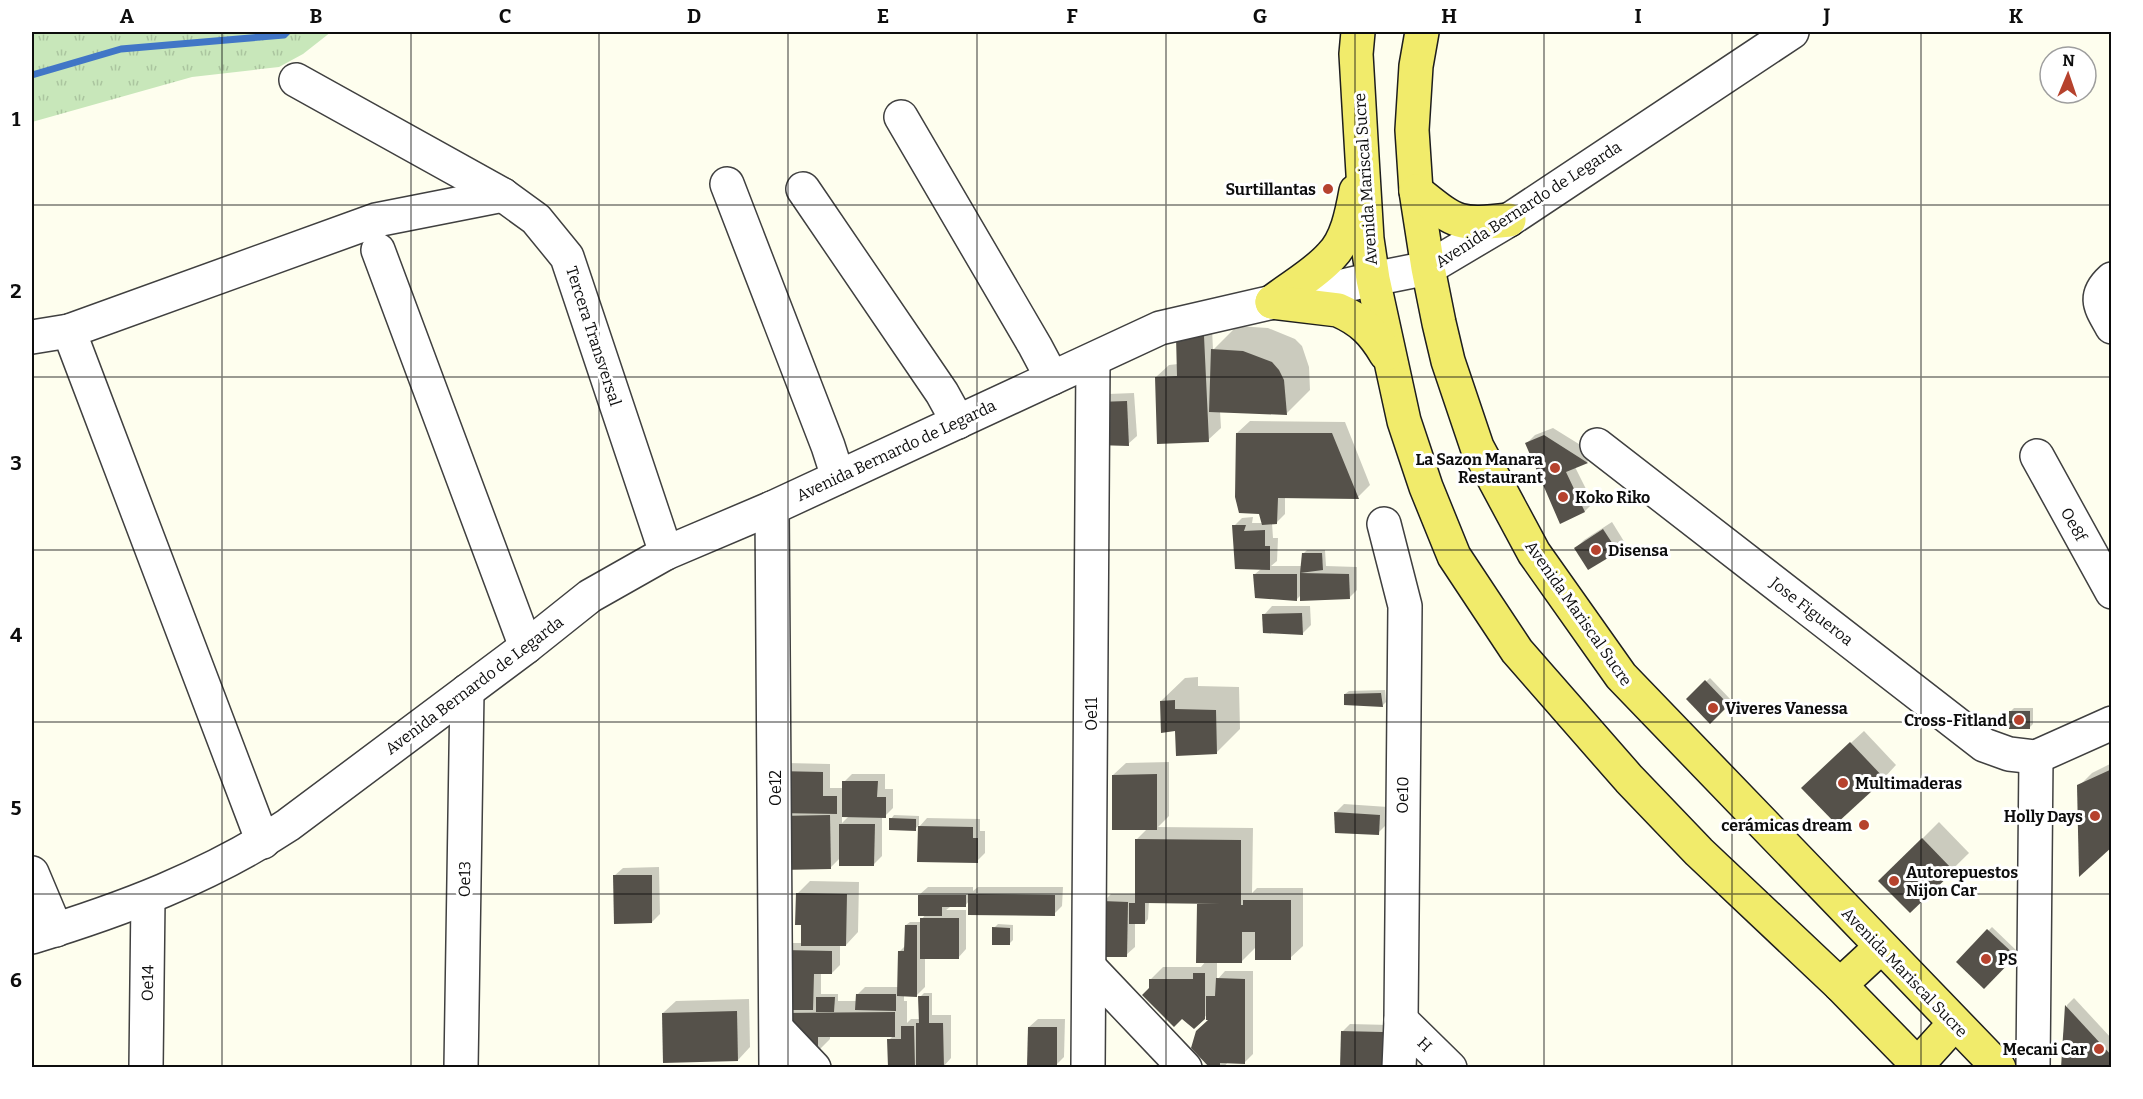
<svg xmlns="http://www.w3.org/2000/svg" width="2143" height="1099" font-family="Bitter,serif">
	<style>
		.grass { fill: url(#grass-tufts) }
		.shadow { fill: #0003; fill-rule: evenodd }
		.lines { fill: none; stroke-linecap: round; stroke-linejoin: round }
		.stream { stroke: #4176c6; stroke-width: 7 }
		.building { fill: #55514a }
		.minor-casing { stroke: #404040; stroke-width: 36 }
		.major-casing { stroke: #1e1e1e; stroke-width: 36 }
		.minor { stroke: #fff; stroke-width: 33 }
		.major { stroke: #f1eb6b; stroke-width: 33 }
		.grid { fill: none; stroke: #0d0d0d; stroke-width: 1.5; stroke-opacity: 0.55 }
		.poi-dot { fill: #b6422d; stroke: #fff; stroke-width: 2 }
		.labels { text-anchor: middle; stroke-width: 6; stroke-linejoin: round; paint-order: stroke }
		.street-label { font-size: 16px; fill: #0d0d0d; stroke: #fff }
		.poi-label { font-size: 16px; font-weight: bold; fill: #0d0d0d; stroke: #fff; text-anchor: end }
		.neatline { fill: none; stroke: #0d0d0d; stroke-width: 2 }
		.grid-label { font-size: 20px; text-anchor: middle; font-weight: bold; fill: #0d0d0d }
	</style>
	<defs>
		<pattern id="grass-tufts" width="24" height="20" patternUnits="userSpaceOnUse" patternTransform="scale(1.5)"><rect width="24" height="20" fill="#c8e7ba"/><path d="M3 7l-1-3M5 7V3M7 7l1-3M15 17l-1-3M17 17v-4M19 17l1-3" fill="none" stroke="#abc59f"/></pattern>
	</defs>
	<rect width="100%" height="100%" fill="#fefeee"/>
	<path class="grass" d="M32,32H331L303,54L279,67L192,77L32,122Z"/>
	<g class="shadow">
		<path d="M1237,326L1268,328L1295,339L1302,346L1309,367L1310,390L1286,414L1220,411L1221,428L1208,440L1156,377L1169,365L1178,364V337L1212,328L1213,350Z"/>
		<path d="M1134,393L1137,436L1128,444H1098L1108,394Z"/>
		<path d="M1250,421L1345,422L1370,485L1358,497L1285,496V514L1277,522L1272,523L1273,538H1278L1277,561L1271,566H1302L1303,554L1307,550H1325L1326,566L1357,567V590L1349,598L1302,594L1296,600L1255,574L1261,569L1234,526L1242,518L1253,517L1252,523H1263L1237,433Z"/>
		<path d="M1553,428L1595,454L1587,462L1575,467L1593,503L1585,511L1561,522L1527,443L1535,435Z"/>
		<path d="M1612,522L1625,543L1617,551L1576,548L1584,540Z"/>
		<path d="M1272,606H1310L1311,625L1303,633L1264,615Z"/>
		<path d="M1198,677V686L1239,687L1240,729L1216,753L1176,729L1161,701L1185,678Z"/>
		<path d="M1710,678L1732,701L1710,722L1688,699Z"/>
		<path d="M1385,690L1386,702L1382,706L1345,694L1349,691Z"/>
		<path d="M2014,708H2033V724L2029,728L2011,711Z"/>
		<path d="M1864,731L1896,765L1884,778L1816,775Z"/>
		<path d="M1169,762V816L1158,827L1253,828L1252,893L1257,888H1303V946L1290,958L1256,947L1241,962H1217V980L1225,971H1253V1054L1245,1062H1228L1223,1068H1212L1210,1019L1208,1014L1194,1027L1151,988V979L1163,967H1201L1206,961H1198V902L1149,901L1148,919L1145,923H1135V947L1126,955L1103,902L1111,894H1136L1137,839L1147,829L1113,775L1126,763Z"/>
		<path d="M787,763L830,764V788H844V782L852,774H885V789H893V808L885,816H882V856L874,864L841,857L831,867L783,868ZM842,816H849L842,823Z"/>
		<path d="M2112,763V845L2079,786L2092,773Z"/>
		<path d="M1344,804L1388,807L1386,825L1378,833L1336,812Z"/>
		<path d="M894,815L919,816V825L915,829L891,819Z"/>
		<path d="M927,818L980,819V831H985V853L977,861L919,827Z"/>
		<path d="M1939,822L1969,853L1910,911L1880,881Z"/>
		<path d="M659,867L660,914L652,922L614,876L623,868Z"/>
		<path d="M810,881L859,882L858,932L846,945L840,944V965L832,973H821V994H838V1001H857V995L865,987H899V952L906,945V925L910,922H922V919L925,915L919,895L928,887H973V891L978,887H1063L1062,906L1054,914L969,901L965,906L950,907L946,910H966V949L958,958H925V987L917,995H904V1001H907V1023L911,1019H920V997L924,993H932V1015H951V1058L943,1067L903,1068L889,1040L894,1035H830V1039L818,1051L784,1013L785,951L793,943H802V923L797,894Z"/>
		<path d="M998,924L1013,925V940L1009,944L994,928Z"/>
		<path d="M1992,927L2018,952L1984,987L1958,962Z"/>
		<path d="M2074,998L2112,1039V1063L2065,1031L2067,1005Z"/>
		<path d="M749,999L750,1047L738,1060L663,1013L676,1001Z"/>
		<path d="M1038,1019H1065L1064,1057L1056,1065L1029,1027Z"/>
		<path d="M1350,1024L1390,1025L1389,1068H1341L1342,1032Z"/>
	</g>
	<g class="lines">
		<path class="stream" d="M32,75L121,49L284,35L287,32"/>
	</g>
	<g class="building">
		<path d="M1176,336H1204L1209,442L1157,444L1155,377L1177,376Z"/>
		<path d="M1211,349L1243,351L1272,362L1279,370L1284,380L1287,415L1209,412Z"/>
		<path d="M1127,401L1129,446L1096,445L1098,402Z"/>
		<path d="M1236,433H1332L1359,499L1278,498L1277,524L1262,525L1259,514L1239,513L1235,497Z"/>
		<path d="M1544,435L1588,463L1566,472L1585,512L1560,524L1525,443Z"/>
		<path d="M1232,525H1246L1244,531L1265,530V546H1270V570L1235,569Z"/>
		<path d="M1603,529L1618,552L1588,570L1574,548Z"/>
		<path d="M1302,553H1322L1323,570L1300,573Z"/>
		<path d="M1300,573L1349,574L1350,599L1300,601Z"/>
		<path d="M1253,574H1297V601L1255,598Z"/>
		<path d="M1302,613L1303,635L1263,633L1262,614Z"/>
		<path d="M1705,680L1729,705L1710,724L1686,699Z"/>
		<path d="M1381,693L1383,707L1344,705V694Z"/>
		<path d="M1175,700V709L1216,710L1217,754L1176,756L1175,731L1161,733L1160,701Z"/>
		<rect x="2009" y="711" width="21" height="18"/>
		<path d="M1850,742L1885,779L1836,824L1801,788Z"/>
		<path d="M2112,769V847L2079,877L2077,785Z"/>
		<path d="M777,771L823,772V796H837V814L777,813Z"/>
		<path d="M1157,774V830H1112V775Z"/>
		<path d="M842,781H878L877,797H886V818L842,817Z"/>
		<path d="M1334,812L1380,815L1379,835L1335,833Z"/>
		<path d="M830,815L831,869L781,870L780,816Z"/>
		<path d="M889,818L916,819V831L889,830Z"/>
		<path d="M839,824H875L874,866H839Z"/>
		<path d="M918,826L973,827V838H978V863L917,862Z"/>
		<path d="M1922,838L1954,871L1910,913L1878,881Z"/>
		<path d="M1135,839L1241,840V905H1243V900H1291V960H1255V932H1242V963H1196L1197,904H1220L1145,903V924H1129V903H1135Z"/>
		<path d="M613,875H652V923L614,924Z"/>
		<path d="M796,893L847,894L846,946H801V925H795Z"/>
		<path d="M968,894L1055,895V916L968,915Z"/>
		<path d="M918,895H966V907H942V916H918Z"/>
		<path d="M1102,901L1128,902L1127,957H1101Z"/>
		<rect x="920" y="918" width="39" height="41"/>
		<path d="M905,925H917V997L897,996L898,951H904Z"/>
		<path d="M992,927L1010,928V945H992Z"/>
		<path d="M1987,929L2016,956L1984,989L1956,962Z"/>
		<path d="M784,950L832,951V974H814L813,1010H784Z"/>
		<path d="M1193,973H1205V1019L1194,1029L1182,1019L1174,1027L1142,995L1149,988V979H1193Z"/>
		<path d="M1216,978L1245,979V1064L1220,1063V1068H1210L1191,1048L1196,1031L1208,1020H1206V996H1215Z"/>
		<path d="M856,994H896V1011L855,1010Z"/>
		<path d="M918,996H929V1023H943L944,1068H916V1023H919Z"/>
		<path d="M816,997H835L834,1012H816Z"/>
		<path d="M2065,1005L2112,1056V1065L2108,1068H2061Z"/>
		<path d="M737,1011L738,1061L663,1063L662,1013Z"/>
		<path d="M895,1012V1037H818V1053L782,1013Z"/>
		<path d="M901,1026H914L915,1068L888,1067L887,1039H901Z"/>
		<path d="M1028,1027H1057V1067L1027,1066Z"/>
		<path d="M1341,1031L1383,1032L1382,1068H1340Z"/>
	</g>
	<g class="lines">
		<g class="minor-casing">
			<g id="minor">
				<path d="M296,80L503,195L536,219L567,257L666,553"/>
				<path d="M901,117L1035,346L1052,378"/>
				<path d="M727,184L828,446L838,477"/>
				<path d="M803,189L942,393L958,422"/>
				<path d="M378,250L526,647"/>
				<path d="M2112,279C2092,297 2101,307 2112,327"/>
				<path d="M69,331L263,842"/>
				<path d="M32,337L69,331L376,220L503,195"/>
				<path d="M1597,445L1984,745L2009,754L2036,757L2112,723"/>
				<path d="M2037,456L2112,592"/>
				<path d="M772,508L776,1068"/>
				<path d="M1384,524L1405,606L1401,1020L1399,1068"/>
				<path d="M32,873L56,930"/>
				<path d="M32,937C121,910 209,877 288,825L526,647L590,596L666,553L772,508L1160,328L1373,279L1428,268L1509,220L1792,32"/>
				<path d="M1090,968L1185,1068"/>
				<path d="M1401,1020L1450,1068"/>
				<path d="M777,1029L814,1068"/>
				<path d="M146,1068L148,898"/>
				<path d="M461,1068L467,691"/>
				<path d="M1088,1068L1093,360"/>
				<path d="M2033,1068L2036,757"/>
			</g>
		</g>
		<g class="major-casing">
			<g id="major">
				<path d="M1358,32L1356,54L1362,157L1367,239L1373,279L1404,421L1426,487L1454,556L1517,651L1629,779L1699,852L1840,985L1921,1068"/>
				<path d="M1422,32L1416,66L1412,130L1416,191L1428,268L1439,323L1448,361L1477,447L1534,553L1621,676L1999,1068"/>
				<path d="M1416,191C1456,223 1457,226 1509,220"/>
				<path d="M1272,302C1291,287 1315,274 1331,256C1347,240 1352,213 1356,191"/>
				<path d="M1272,302L1338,310C1361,320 1373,332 1386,354"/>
				<path d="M1840,985L1881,947"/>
				<path d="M1918,1064L1955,1023"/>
			</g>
		</g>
		<use href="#minor" class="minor"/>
		<use href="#major" class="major"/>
	</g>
	<path class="grid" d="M222,32V1068M411,32V1068M599,32V1068M788,32V1068M977,32V1068M1166,32V1068M1355,32V1068M1544,32V1068M1732,32V1068M1921,32V1068M32,205H2112M32,377H2112M32,550H2112M32,722H2112M32,894H2112"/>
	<g class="poi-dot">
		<circle cx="1328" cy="189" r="6"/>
		<circle cx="1555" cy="468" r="6"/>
		<circle cx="1563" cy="497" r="6"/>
		<circle cx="1596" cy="550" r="6"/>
		<circle cx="1713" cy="708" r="6"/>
		<circle cx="2019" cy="720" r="6"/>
		<circle cx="1843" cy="783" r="6"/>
		<circle cx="2095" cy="816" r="6"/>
		<circle cx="1864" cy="825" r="6"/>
		<circle cx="1894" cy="881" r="6"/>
		<circle cx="1986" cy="959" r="6"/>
		<circle cx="2099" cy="1049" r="6"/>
	</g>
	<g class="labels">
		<g class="street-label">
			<text transform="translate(1365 179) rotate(-94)" y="6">Avenida Mariscal Sucre</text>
			<text transform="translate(1528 204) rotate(-33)" y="6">Avenida Bernardo de Legarda</text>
			<text transform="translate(594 336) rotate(72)" y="6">Tercera Transversal</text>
			<text transform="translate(896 450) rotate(-25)" y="6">Avenida Bernardo de Legarda</text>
			<text transform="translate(2074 524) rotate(61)" y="6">Oe8f</text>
			<text transform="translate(1812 611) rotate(38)" y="6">Jose Figueroa</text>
			<text transform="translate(1579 613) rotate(55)" y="6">Avenida Mariscal Sucre</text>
			<text transform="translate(474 685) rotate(-37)" y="6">Avenida Bernardo de Legarda</text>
			<text transform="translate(1091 714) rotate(-90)" y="6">Oe11</text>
			<text transform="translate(775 788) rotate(-90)" y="6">Oe12</text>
			<text transform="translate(1402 795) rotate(-89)" y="6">Oe10</text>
			<text transform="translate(464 879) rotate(-89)" y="6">Oe13</text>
			<text transform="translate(1905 972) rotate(46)" y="6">Avenida Mariscal Sucre</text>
			<text transform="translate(147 983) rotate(-89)" y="6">Oe14</text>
			<text transform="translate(1425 1044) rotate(44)" y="6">H</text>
		</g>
		<g class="poi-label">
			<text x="1316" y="195">Surtillantas</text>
			<text x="1543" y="465">La Sazon Manara<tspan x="1543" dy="18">Restaurant</tspan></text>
			<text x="1575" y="503" text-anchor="start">Koko Riko</text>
			<text x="1608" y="556" text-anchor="start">Disensa</text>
			<text x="1725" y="714" text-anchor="start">Viveres Vanessa</text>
			<text x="2007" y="726">Cross-Fitland</text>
			<text x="1855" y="789" text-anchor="start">Multimaderas</text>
			<text x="2083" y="822">Holly Days</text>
			<text x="1852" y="831">cerámicas dream</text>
			<text x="1906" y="878" text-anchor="start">Autorepuestos<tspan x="1906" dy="18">Nijon Car</tspan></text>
			<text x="1998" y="965" text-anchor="start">PS</text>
			<text x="2087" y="1055">Mecani Car</text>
		</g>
	</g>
	<rect width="2143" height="1099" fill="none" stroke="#ffffff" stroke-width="66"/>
	<g transform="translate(2068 75) rotate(2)"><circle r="28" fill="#ffffff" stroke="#9e9e9e" stroke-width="1.5"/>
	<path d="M0-4.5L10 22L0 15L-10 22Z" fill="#b6422d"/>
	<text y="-9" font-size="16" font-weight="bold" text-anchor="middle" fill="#0d0d0d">N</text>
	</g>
	<rect x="33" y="33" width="2077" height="1033" class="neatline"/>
	<g class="grid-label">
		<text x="127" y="23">A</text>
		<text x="316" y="23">B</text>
		<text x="505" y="23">C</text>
		<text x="694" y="23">D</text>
		<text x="883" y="23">E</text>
		<text x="1072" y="23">F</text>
		<text x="1260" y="23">G</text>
		<text x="1449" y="23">H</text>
		<text x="1638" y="23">I</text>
		<text x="1827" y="23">J</text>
		<text x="2016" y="23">K</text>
		<text x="16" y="126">1</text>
		<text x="16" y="298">2</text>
		<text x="16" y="470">3</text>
		<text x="16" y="642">4</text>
		<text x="16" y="815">5</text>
		<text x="16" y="987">6</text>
	</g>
</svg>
